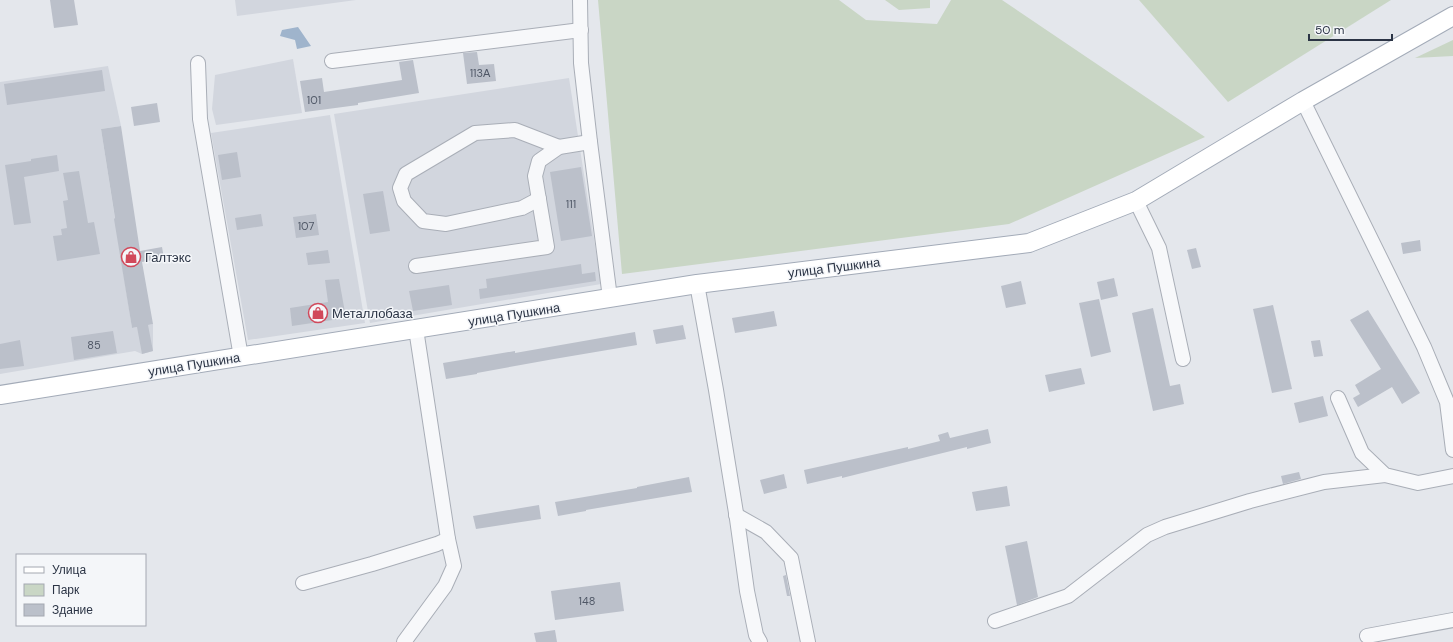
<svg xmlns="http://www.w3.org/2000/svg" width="1453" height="642" font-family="'DM Sans',sans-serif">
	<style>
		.built { fill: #d2d6de }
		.green { fill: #c9d6c5 }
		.water { fill: #9fb4cc }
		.building { fill: #bbc0ca }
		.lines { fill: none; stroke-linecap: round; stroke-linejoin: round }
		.minor-casing { stroke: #a9aeb7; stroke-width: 16 }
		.major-casing { stroke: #a3abb8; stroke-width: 20 }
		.minor { stroke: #f7f8fa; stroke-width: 14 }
		.major { stroke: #fff; stroke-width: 18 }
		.labels { text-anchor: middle; stroke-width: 3; stroke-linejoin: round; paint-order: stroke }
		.number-label { font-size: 11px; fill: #4f5766 }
		.poi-label { font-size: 13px; fill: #2b3445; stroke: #f4f6f9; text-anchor: start }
		.street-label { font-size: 13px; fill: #2b3445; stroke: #f4f6f9 }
	</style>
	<rect width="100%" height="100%" fill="#e4e7ec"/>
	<g class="built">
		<path d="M235,0H356L237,16Z"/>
		<path d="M293,59L302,113L216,125L212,109L215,75Z"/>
		<path d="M108,66L121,126L101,129L132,328L153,324V351L142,354L135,351L0,374V82Z"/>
		<path d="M569,78L601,284L370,323L334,114Z"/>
		<path d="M330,115L365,323L248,340L211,133Z"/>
	</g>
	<g class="green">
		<path d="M598,0H839L866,20L937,24L951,0H1002L1205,137L1009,224L622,274Z"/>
		<path d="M885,0H930V8L899,10Z"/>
		<path d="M1139,0H1391L1228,102Z"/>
		<path d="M1453,40V56L1415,58Z"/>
	</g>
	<path class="water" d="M298,27L311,46L297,49L295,40L280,36L282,30Z"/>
	<g class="building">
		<path d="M50,0H74L78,25L54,28Z"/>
		<path d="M477,52L479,65L494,64L496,81L467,84L463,53Z"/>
		<path d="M413,60L419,93L358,103V105L305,112L300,81L322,78L324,92L402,80L399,62Z"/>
		<path d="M102,70L105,91L7,105L4,84Z"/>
		<path d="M157,103L160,122L134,126L131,107Z"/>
		<path d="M121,126L140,251L162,247L164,258L142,262L153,324L148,325L153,351L142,354L137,327L132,328L114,219L115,218L101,129Z"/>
		<path d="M237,152L241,177L222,180L218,155Z"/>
		<path d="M57,155L59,171L24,177L31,223L14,225L5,165L31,161V159Z"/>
		<path d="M581,167L592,236L561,241L550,172Z"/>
		<path d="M79,171L88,223L94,222L100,254L57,261L53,236L62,235L61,229L67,228L63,201L68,200L63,173Z"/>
		<path d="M383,191L390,231L370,234L363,194Z"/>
		<path d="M261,214L263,226L237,230L235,218Z"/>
		<path d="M316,214L319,235L296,238L293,217Z"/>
		<path d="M1420,240L1421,251L1403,254L1401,243Z"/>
		<path d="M1196,248L1201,267L1192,269L1187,250Z"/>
		<path d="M328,250L330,263L308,265L306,253Z"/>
		<path d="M581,264L582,274L595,272L596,281L480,299L479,289L487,288L486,279Z"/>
		<path d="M1114,278L1118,296L1101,300L1097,282Z"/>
		<path d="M339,279L346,318L292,326L290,308L328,302L325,280Z"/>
		<path d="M1021,281L1026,304L1006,308L1001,286Z"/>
		<path d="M449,285L452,305L413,311L409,291Z"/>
		<path d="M1099,299L1111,352L1091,357L1079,303Z"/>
		<path d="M1273,305L1292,389L1272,393L1253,309Z"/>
		<path d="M1153,308L1170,386L1180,384L1184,404L1153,411L1132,313Z"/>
		<path d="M1368,310L1420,393L1402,404L1392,387L1358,407L1353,398L1360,394L1355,385L1381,369L1350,320Z"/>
		<path d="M774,311L777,326L735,333L732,318Z"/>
		<path d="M683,325L686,339L656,344L653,330Z"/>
		<path d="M113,331L117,353L74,360L71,337Z"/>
		<path d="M635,332L637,345L554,359L477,373V374L446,379L443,363L515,351V353Z"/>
		<path d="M20,340L24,366L0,369V344Z"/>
		<path d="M1320,340L1323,356L1314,357L1311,341Z"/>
		<path d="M1081,368L1085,384L1049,392L1045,375Z"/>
		<path d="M1323,396L1328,416L1299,423L1294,403Z"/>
		<path d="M988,429L991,443L967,449V447L842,478V476L807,484L804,470L908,447V449L940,441L938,435L948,432L950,438Z"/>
		<path d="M1299,472L1301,479L1283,484L1281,476Z"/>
		<path d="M784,474L787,488L764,494L760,480Z"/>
		<path d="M689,477L692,492L586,510V511L558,516L555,502L637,488V487Z"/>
		<path d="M1007,486L1010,506L976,511L972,492Z"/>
		<path d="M539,505L541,519L476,529L473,516Z"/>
		<path d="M1027,541L1038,597L1017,605L1005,546Z"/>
		<path d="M786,575L790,596H787L783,576Z"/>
		<path d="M620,582L624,611L555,620L551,591Z"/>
		<path d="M555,630L557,642H536L534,633Z"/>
	</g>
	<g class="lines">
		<g class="minor-casing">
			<g id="minor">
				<path d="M580,0L581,63L590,142L610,298"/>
				<path d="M332,61L581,30"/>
				<path d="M198,63L200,119L241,357"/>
				<path d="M1303,101L1424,347L1447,402L1453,450"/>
				<path d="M539,199L522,208L446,224L423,221L404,201L400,188L406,174L475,133L515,130L559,147"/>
				<path d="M1136,201L1159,248L1183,359"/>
				<path d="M416,266L547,247L535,176L539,161L559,147L590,142"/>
				<path d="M697,284L716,390L737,519L747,591L756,635L760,642"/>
				<path d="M1338,398L1362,453L1385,475L1418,483L1453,476"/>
				<path d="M736,515L766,532L791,558L808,642"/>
				<path d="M303,583L372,564L437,544L448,539L416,329"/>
				<path d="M995,621L1068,596L1147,535L1165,527L1250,501L1324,482L1385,475"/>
				<path d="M1367,636L1453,620"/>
				<path d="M404,642L445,586L454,566L448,539"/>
			</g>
		</g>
		<g class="major-casing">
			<path id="major" d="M0,395L697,284L1029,243L1136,201L1303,101L1453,16"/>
		</g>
		<use href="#minor" class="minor"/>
		<use href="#major" class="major"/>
	</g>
	<defs>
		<g id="shop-ring" transform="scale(1)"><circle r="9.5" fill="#f4f6f9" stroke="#d1495b" stroke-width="1.5"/><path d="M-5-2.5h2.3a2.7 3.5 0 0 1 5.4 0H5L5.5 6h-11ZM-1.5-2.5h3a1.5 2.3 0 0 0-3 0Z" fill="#d1495b"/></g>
	</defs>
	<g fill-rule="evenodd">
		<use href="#shop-ring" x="131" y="257"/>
		<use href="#shop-ring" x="318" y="313"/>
	</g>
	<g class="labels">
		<g class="number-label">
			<text x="480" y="77">113А</text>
			<text x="314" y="104">101</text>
			<text x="571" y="208">111</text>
			<text x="306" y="230">107</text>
			<text x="94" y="349">85</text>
			<text x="587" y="605">148</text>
		</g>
		<g class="poi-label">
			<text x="145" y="262">Галтэкс</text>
			<text x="332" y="318">Металлобаза</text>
		</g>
		<g class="street-label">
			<text transform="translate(834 267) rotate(-7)" y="5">улица Пушкина</text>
			<text transform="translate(514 314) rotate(-9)" y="5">улица Пушкина</text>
			<text transform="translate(194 364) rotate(-9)" y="5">улица Пушкина</text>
		</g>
	</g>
	<rect x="16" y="554" width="130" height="72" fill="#f4f6f9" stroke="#a4a8b1"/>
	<rect x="24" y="567" width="20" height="6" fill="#ffffff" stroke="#a4a8b1"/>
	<text x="52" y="574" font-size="12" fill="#2b3445">Улица</text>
	<rect x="24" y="584" width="20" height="12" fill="#c9d6c5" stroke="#a4a8b1"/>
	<text x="52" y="594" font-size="12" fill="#2b3445">Парк</text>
	<rect x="24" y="604" width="20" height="12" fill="#bbc0ca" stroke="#a4a8b1"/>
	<text x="52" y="614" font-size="12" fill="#2b3445">Здание</text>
	<path d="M1309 34v6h83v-6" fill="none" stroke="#2b3445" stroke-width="2"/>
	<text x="1315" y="34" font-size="12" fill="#2b3445" stroke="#f4f6f9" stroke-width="3" paint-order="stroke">50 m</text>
</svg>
